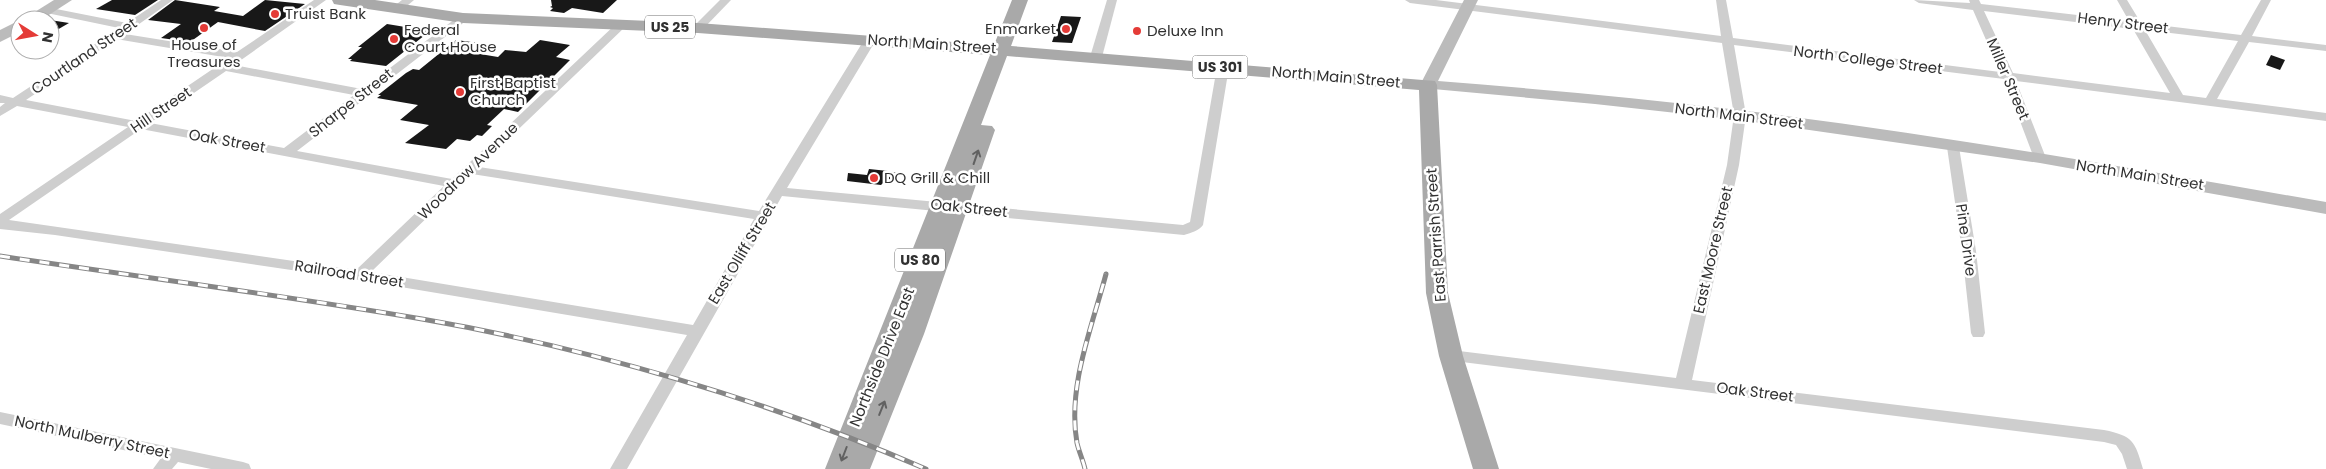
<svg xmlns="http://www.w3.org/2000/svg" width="2326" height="469" font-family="Poppins,sans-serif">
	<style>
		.building { fill: #181818 }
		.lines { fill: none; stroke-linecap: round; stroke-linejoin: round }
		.street { fill: #cecece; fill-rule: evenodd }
		.secondary { fill: #bbb; fill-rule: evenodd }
		.primary { fill: #a9a9a9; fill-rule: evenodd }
		.rail-casing { stroke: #868686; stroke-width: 5 }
		.rail { stroke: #fff; stroke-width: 3; stroke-dasharray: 10; stroke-linecap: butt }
		.oneway { stroke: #616161 }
		.poi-dot { fill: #e43b37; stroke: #fff; stroke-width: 2 }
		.labels { text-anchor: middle; stroke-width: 5; stroke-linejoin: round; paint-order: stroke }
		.shield { fill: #fff; stroke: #6f6f6f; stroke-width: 1 }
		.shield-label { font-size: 14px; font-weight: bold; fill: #313131 }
		.poi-label { font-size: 15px; fill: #313131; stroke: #fff; text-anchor: start }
		.street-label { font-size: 15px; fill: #313131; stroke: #fff }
	</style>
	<rect width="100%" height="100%" fill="#fff"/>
	<g class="building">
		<path d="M112,0H158L135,15L96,9Z"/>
		<path d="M175,0L220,7L214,11L243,16L265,0L305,4L265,31L218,22L190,42L161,38L181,24L148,20Z"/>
		<path d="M551,0H617L603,13L572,8L564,13L550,11L553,8L550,7L552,6Z"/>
		<path d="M1061,16L1081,17L1072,43L1052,42Z"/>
		<path d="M50,20L69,23L50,34Z"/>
		<path d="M387,24L430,31L386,66L350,61L352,59H348L362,47H358Z"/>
		<path d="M456,40L479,43L468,52L498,57L505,50L526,52L540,40L570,45L556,57L570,60L518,112L504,109L487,125L492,126L482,136L477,135L470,141L457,139L446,149L405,143L429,125L400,120L418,105L377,98L381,95H378L406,73L413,69L419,70Z"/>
		<path d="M2271,55L2285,60L2280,70L2266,65Z"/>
		<path d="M869,169L888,171L897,173L893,184L883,183L881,185L847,181L848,173L867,175Z"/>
	</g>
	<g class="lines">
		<g class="street">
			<path d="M161,0H173L125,34L237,52L314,0H326L234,65L362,89L459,16H467L469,18L467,20L297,151L452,179L617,23H625L627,25L625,27L479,167L759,211L864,40L870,37L876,40L787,188L1183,225L1190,222L1217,67L1223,63L1229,67L1203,225C1199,231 1190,233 1184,235L782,196L627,469H610L687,335L359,280L55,235L0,229V214L128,127L17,106L0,116V107L5,103H0V95L13,98L119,28L42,12V8L46,7L127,23ZM116,39L229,58L136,121L26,100ZM226,71L354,95L284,148L150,123ZM141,129L444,186L356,270L9,220ZM472,174L754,219L693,325L371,272Z"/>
			<path d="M402,0H414L401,11H393V7Z"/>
			<path d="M720,0H731L702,30H694L692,28Z"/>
			<path d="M1107,0H1117L1102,57L1096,60L1090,57Z"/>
			<path d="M1405,0H1436L1721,36L1716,0H1726L1733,38L2000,72L1973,10L1919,3L1914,0L1970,3L1969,0H1979L1981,4L2129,21L2117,0H2127L2141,23L2241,35L2261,0H2271L2252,36L2326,45V51L2249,42L2217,99L2326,113V121L2016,81L2046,158L2040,162L2034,158L2004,79L1734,45L1746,115L1739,165L1692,380L2104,430C2133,436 2135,441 2143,469H2127L2122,454L2116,445L2104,442L1446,360L1443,356L1446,352L1451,350L1676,378L1727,165L1734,115L1722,43L1410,3ZM1984,11L2133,29L2170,93L2013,73ZM2145,30L2238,41L2206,98L2183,95Z"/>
			<path d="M1953,143L1959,147L1976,251L1985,333L1983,337H1973L1971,333L1962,251L1947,147Z"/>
			<path d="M0,412L243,462L249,464L251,469H211L178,462L172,469H153L161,458L0,424Z"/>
		</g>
		<g class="secondary">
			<path d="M54,0H72L41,20H22Z"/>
			<path d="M1464,0H1478L1438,81C1538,89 1639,98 1739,110C1935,134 2131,168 2326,202V214L2040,163L1740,120L1595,104L1422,88L1420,85Z"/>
			<path d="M20,20V32L0,42V30Z"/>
		</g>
		<path class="primary" d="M332,0H375L463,13L698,23L994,45L1012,0H1028L1011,46L1435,81L1437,85L1448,293L1463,356L1499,469H1473L1439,356L1426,293L1419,90L1007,56L981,125L992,126L995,130L924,334L870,469H825L990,55L698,33L463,23L340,5L334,4Z"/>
		<g class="rail-casing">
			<g id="rail">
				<path d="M0,256C140,277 282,295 422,319C590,348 769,401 926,469"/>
				<path d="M1085,469C1083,460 1079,452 1077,443C1067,387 1092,327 1106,274"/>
			</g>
		</g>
		<use href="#rail" class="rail"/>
	</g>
	<defs><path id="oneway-shaft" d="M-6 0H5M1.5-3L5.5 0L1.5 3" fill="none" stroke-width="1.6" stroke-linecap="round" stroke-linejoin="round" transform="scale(1.25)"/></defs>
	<g class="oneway">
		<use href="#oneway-shaft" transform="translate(976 157) rotate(-71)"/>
		<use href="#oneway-shaft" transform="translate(882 408) rotate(-68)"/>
		<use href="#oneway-shaft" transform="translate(844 454) rotate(111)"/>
	</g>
	<g class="poi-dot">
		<circle cx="275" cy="14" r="5"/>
		<circle cx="204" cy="28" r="5"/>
		<circle cx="1066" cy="29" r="5"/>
		<circle cx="1137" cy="31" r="5"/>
		<circle cx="394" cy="39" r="5"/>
		<circle cx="460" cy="92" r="5"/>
		<circle cx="874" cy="178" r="5"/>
	</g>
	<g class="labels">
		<g class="shield">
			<rect x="645" y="15.5" width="50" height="23" rx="4"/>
			<rect x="1192.5" y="55.5" width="55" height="23" rx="4"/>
			<rect x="895" y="248.5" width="50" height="23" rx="4"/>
		</g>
		<g class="shield-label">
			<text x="670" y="32">US 25</text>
			<text x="1220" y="72">US 301</text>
			<text x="920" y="265">US 80</text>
		</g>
		<g class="poi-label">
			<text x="285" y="19">Truist Bank</text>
			<text x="1056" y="34" text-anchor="end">Enmarket</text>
			<text x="404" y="35">Federal<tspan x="404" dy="17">Court House</tspan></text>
			<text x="1147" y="36">Deluxe Inn</text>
			<text x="204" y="50" text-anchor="middle">House of<tspan x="204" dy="17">Treasures</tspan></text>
			<text x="470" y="88">First Baptist<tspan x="470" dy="17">Church</tspan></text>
			<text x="884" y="183">DQ Grill &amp; Chill</text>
		</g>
		<g class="street-label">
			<text transform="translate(2123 23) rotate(7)" y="5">Henry Street</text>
			<text transform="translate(932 44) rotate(4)" y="5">North Main Street</text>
			<text transform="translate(84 56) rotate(-34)" y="5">Courtland Street</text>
			<text transform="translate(1868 60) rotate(7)" y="5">North College Street</text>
			<text transform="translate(1336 77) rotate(5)" y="5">North Main Street</text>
			<text transform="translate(2008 79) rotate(67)" y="5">Miller Street</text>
			<text transform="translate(351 103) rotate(-38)" y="5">Sharpe Street</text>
			<text transform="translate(161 110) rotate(-34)" y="5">Hill Street</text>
			<text transform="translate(1739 116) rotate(7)" y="5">North Main Street</text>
			<text transform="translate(227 141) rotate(10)" y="5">Oak Street</text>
			<text transform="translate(468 171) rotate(-44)" y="5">Woodrow Avenue</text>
			<text transform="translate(2140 175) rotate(9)" y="5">North Main Street</text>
			<text transform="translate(969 208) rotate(6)" y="5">Oak Street</text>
			<text transform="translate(1436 235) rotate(-94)" y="5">East Parrish Street</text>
			<text transform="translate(1966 240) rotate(82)" y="5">Pine Drive</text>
			<text transform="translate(1713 250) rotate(-77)" y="5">East Moore Street</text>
			<text transform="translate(742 253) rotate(-59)" y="5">East Olliff Street</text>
			<text transform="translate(349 274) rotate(9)" y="5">Railroad Street</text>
			<text transform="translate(882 357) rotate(-68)" y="5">Northside Drive East</text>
			<text transform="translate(1755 392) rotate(7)" y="5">Oak Street</text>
			<text transform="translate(92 437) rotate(12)" y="5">North Mulberry Street</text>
		</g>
	</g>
	<g transform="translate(35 35) rotate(101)"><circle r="24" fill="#ffffff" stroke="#adadad"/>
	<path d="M0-4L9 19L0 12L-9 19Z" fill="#e43b37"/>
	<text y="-8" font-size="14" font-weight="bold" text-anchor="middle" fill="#313131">N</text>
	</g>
</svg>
